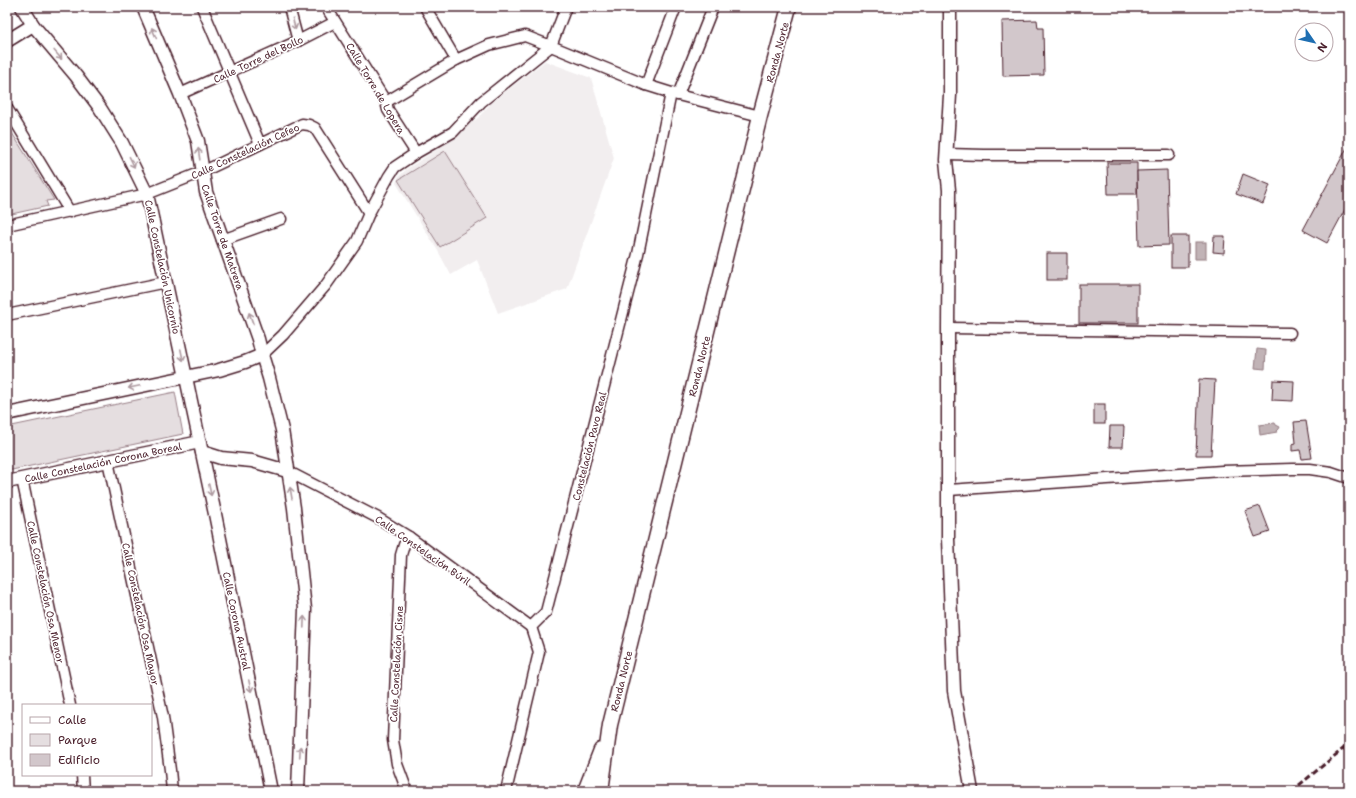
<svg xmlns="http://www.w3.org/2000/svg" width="1356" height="798" font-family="'Shantell Sans',sans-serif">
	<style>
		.built { fill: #f2eeef }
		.green { fill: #e5dee0; stroke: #987e86 }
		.water { fill: #c1b3b6; stroke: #91787e }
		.building { fill: #d2c7cb; stroke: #4a1f2b }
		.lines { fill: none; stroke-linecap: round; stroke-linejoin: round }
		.minor-casing { stroke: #4a1f2b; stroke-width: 13 }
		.tertiary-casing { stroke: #4a1f2b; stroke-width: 15 }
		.secondary-casing { stroke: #4a1f2b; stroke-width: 17 }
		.minor { stroke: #fff; stroke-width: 10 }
		.tertiary { stroke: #fff; stroke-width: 12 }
		.secondary { stroke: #fff; stroke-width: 14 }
		.rail { stroke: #4a1f2b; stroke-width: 3; stroke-dasharray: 6 3; stroke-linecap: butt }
		.oneway { stroke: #ae9aa0 }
		.labels { text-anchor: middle; stroke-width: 3.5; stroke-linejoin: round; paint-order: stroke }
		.street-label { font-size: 10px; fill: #4a1f2b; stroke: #fff }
	</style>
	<rect width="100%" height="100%" fill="#fff"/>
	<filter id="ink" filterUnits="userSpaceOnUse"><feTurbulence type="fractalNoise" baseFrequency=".025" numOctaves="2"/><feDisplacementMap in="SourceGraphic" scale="8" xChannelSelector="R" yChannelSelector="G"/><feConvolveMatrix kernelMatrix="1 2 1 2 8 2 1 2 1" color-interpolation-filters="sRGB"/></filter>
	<g filter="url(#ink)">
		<g class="built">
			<path d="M960,7H1056L960,13Z"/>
			<path d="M545,61L591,78L614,158L567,289L498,313L477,260L451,275L438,251L396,183L399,176L408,168L457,137L469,124L478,118L491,103Z"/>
		</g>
		<g class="green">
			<path d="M7,125L54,200L46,201L48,206L7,215Z"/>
			<path d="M445,151L487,218L440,247L398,180Z"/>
			<path d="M175,392L183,434L7,471V427Z"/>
		</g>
		<g class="water">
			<rect x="1195" y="242" width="11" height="17"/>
			<path d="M1257,349L1266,350L1265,369L1255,368Z"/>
			<path d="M1275,423L1276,425L1280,427L1279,429L1277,431V432L1260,435L1259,425Z"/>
		</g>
		<g class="building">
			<path d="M1037,20L1038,28H1043L1044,75L1003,76L1002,21Z"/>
			<path d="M1349,144V202L1327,243L1303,230Z"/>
			<path d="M1107,163H1137V194H1108Z"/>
			<path d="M1167,170L1169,245L1139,246L1137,171Z"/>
			<path d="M1243,174L1270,185L1263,204L1236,194Z"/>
			<rect x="1171" y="236" width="17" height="31"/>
			<path d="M1214,236H1225L1224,253L1213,252Z"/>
			<rect x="1047" y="253" width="20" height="27"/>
			<rect x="1079" y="284" width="59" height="39"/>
			<path d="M1199,379L1215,380L1211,455H1196Z"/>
			<path d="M1273,380L1294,381L1293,401L1272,400Z"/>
			<rect x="1094" y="404" width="11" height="20"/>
			<path d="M1306,421L1312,458L1302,459L1300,450L1292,451V444L1296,443L1294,422Z"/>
			<path d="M1110,426H1124L1123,447H1109Z"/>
			<path d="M1260,506L1270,532L1255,537L1245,511Z"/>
		</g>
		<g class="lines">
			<g class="minor-casing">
				<g id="minor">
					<path d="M202,7L260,144"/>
					<path d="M289,7L298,41"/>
					<path d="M326,7L386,102L388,110L416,153"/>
					<path d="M425,7L456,60"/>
					<path d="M566,7L551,46L646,85L678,95L760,116"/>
					<path d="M646,85L676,7"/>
					<path d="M180,94L298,41L335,22"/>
					<path d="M678,95L713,7"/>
					<path d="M386,102L456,60L489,45L525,36L551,46"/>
					<path d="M7,108L70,212"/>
					<path d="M947,154L984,155H1169"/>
					<path d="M7,225L147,194L202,172L302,124L309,125L315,128L369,213"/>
					<path d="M222,240L281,219"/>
					<path d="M7,315L166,282"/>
					<path d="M948,328L1290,333"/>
					<path d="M262,355L283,335L326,285L357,241L369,213L389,176L395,167L416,153L453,132L481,102L551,46"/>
					<path d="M108,461L163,717L170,770L172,791"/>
					<path d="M287,471L378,518L409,537L531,627"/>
					<path d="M22,479L70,705"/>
					<path d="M949,490L1222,471L1293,469H1310L1331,472L1349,478"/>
					<path d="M82,775L83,791"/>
					<path d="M407,791L397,764L393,740L401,555L404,545L409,537"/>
					<path d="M506,791L539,652L531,627L546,612L638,254L671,93"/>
				</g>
			</g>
			<g class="tertiary-casing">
				<g id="tertiary">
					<path d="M22,7L33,25L76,76L100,108L122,143L147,194L215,514L271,791"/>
					<path d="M143,7L180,94L198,141L206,192L258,339L262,355L269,378L282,430L294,508L305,609L298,791"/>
					<path d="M950,7V95L946,160L949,190L948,328V539L954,691L972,791"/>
					<path d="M7,41L33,25"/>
					<path d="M7,414L219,370L245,362L262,355"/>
					<path d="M202,452L221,458L252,461L287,471"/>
					<path d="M7,482L200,442"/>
				</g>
			</g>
			<g class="secondary-casing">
				<g id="secondary">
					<path d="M585,791L601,750"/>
					<path d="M601,791L610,725L760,116L789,7"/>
				</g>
			</g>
			<use href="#minor" class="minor"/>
			<use href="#tertiary" class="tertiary"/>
			<use href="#secondary" class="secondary"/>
			<path class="rail" d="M1292,791L1349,744"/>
		</g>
		<defs><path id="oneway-shaft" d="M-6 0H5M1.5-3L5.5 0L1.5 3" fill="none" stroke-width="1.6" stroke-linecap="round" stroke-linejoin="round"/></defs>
		<g class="oneway">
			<use href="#oneway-shaft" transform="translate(294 24) rotate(75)"/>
			<use href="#oneway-shaft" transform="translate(154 33) rotate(-113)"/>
			<use href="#oneway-shaft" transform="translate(58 55) rotate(50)"/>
			<use href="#oneway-shaft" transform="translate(199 154) rotate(-98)"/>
			<use href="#oneway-shaft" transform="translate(132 162) rotate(64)"/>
			<use href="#oneway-shaft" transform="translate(251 318) rotate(-110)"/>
			<use href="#oneway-shaft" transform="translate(182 355) rotate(78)"/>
			<use href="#oneway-shaft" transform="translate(134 387) rotate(168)"/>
			<use href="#oneway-shaft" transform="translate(210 490) rotate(78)"/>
			<use href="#oneway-shaft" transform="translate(291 493) rotate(-100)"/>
			<use href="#oneway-shaft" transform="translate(304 622) rotate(-88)"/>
			<use href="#oneway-shaft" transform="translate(250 686) rotate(78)"/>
			<use href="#oneway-shaft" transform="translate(300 752) rotate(-87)"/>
		</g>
	</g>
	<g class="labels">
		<g class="street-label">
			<text transform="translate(777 52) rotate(-75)" y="4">Ronda Norte</text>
			<text transform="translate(258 59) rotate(-25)" y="4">Calle Torre del Bollo</text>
			<text transform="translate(376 88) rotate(59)" y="4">Calle Torre de Lopera</text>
			<text transform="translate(245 151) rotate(-25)" y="4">Calle Constelación Cefeo</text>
			<text transform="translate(223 237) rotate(71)" y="4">Calle Torre de Matrera</text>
			<text transform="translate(163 267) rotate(78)" y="4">Calle Constelación Unicornio</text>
			<text transform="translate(699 366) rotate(-76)" y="4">Ronda Norte</text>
			<text transform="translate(589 446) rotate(-76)" y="4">Constelación Pavo Real</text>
			<text transform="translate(103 462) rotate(-12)" y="4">Calle Constelación Corona Boreal</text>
			<text transform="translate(423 550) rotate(35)" y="4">Calle Constelación Búril</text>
			<text transform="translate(46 592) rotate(78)" y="4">Calle Constelación Osa Menor</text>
			<text transform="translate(141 614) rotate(78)" y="4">Calle Constelación Osa Mayor</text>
			<text transform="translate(237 621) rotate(78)" y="4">Calle Corona Austral</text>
			<text transform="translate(396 664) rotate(-87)" y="4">Calle Constelación Cisne</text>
			<text transform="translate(621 681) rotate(-76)" y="4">Ronda Norte</text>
		</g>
	</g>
	<rect width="1356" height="798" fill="none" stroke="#fff" stroke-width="24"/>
	<rect x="12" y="12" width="1332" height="774" fill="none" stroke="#4a1f2b" stroke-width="1.5" filter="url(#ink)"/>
	<rect x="22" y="704" width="130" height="72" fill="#ffffff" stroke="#b7a5aa"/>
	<rect x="30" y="717" width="20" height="6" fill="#ffffff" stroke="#b7a5aa"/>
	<text x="58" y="724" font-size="12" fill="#4a1f2b">Calle</text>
	<rect x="30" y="734" width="20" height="12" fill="#e5dee0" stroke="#b7a5aa"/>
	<text x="58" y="744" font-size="12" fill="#4a1f2b">Parque</text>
	<rect x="30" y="754" width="20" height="12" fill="#d2c7cb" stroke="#b7a5aa"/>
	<text x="58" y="764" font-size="12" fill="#4a1f2b">Edificio</text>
	<g transform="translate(1314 42) rotate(124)"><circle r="19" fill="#ffffff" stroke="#b7a5aa"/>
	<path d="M0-3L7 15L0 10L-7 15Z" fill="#1f6fb2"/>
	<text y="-6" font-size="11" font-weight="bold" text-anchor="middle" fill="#4a1f2b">N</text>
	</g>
</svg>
